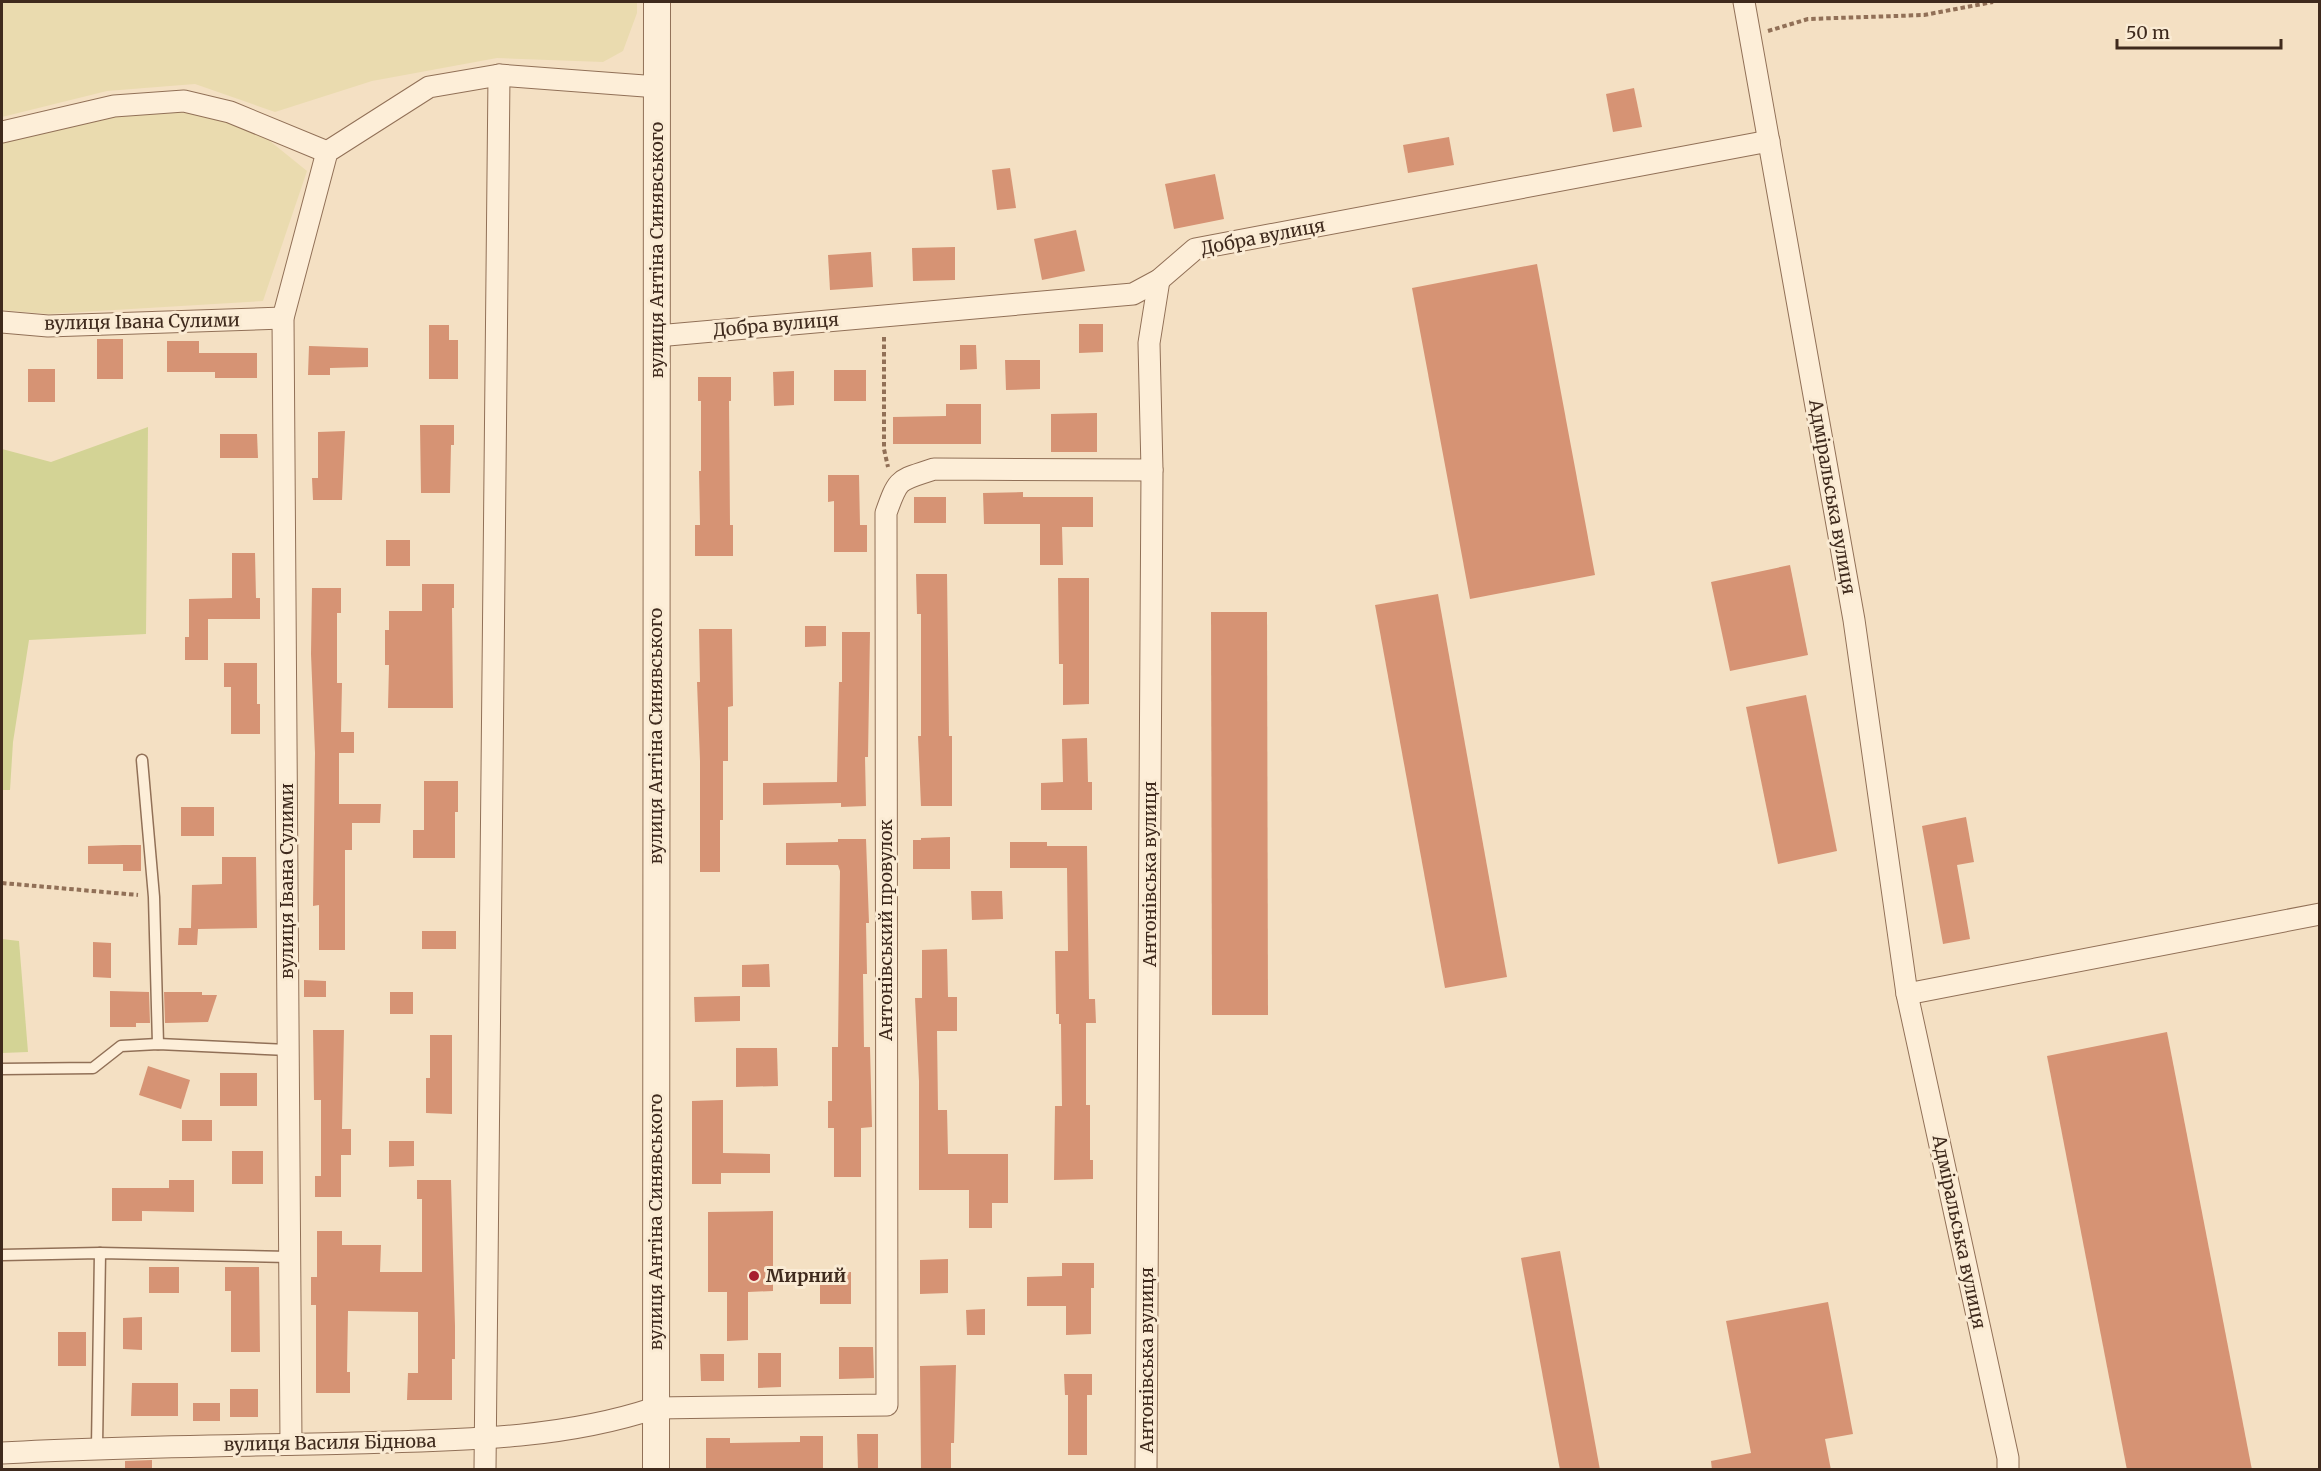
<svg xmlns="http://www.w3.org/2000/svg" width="2321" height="1471" font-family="Merriweather,serif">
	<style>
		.farmland { fill: #eadbaf }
		.green { fill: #d3d395 }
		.building { fill: #d69374 }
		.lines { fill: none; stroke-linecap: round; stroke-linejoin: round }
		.service-casing { stroke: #917057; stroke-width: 13 }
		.minor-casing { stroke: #917057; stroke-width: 23 }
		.tertiary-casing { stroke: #917057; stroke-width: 28 }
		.path { stroke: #917057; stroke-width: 4; stroke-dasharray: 4.5 3; stroke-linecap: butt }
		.service { stroke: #fdeed8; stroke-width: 10 }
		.minor { stroke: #fdeed8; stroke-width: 21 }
		.tertiary { stroke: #fdeed8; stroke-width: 26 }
		.poi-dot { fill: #a81f2e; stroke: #faebd4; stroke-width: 2 }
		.labels { text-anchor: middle; stroke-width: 6; stroke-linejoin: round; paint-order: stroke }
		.street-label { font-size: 18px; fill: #3f2a1d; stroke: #faebd4 }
		.poi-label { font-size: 18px; font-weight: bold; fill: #3f2a1d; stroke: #faebd4; text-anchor: start }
	</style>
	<rect width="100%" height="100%" fill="#f4e0c3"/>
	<g class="farmland">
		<path d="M2,2H637V13L623,51L603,62L497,58L372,81L275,112L195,84L107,91L2,117Z"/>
		<path d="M199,106L255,129L307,171L263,301L48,314L2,310V137L113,111Z"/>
	</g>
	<g class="green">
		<path d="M148,427L146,634L29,640L13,742L10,790H2V449L51,462Z"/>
		<path d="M2,939L19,941L28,1052L2,1053Z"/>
	</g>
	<g class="building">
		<path d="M1634,88L1642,127L1613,132L1606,94Z"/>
		<path d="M1449,137L1454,165L1408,173L1403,145Z"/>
		<path d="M1010,168L1016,208L997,210L992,170Z"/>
		<path d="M1215,174L1224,219L1174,229L1165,184Z"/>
		<path d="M1076,230L1085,271L1042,280L1034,239Z"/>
		<path d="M955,247V280L913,281L912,248Z"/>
		<path d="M871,252L873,287L830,290L828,255Z"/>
		<path d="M1537,264L1595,575L1470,599L1412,288Z"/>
		<path d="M1079,324H1103V352L1079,353Z"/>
		<path d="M429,325H449V340H458V379H429Z"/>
		<rect x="97" y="339" width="26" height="40"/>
		<path d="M167,341H199V353H257V378H215V372H167Z"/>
		<path d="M960,345H976L977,369L960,370Z"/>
		<path d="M309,346L368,348V367L330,368V375H308Z"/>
		<path d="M1005,360H1040V389L1006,390Z"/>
		<rect x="28" y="369" width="27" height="33"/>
		<rect x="834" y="370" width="32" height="31"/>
		<path d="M794,371V405L774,406L773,372Z"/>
		<path d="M698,377H731V401H729L730,525H733V556H695V525H700L699,471H701V401H698Z"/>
		<path d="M946,404H981V444H893V417L946,416Z"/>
		<path d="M1097,413V452H1051V414Z"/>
		<path d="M420,425H454V445H451L450,493H421Z"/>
		<path d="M345,431L342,500H313L312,478H318V432Z"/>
		<path d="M220,434H257L258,458H220Z"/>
		<path d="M828,475H859L860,525H867V552H834V501L828,502Z"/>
		<path d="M1023,492V497H1093V527H1062L1063,565H1040V524H984L983,493Z"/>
		<rect x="914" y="497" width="32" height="26"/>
		<rect x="386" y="540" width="24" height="26"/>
		<path d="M232,553H255L256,598H260V619H208V660H185V637H189V599L232,598Z"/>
		<path d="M1790,565L1808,655L1730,671L1711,582Z"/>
		<path d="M916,574H947L949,736H952V806H921L918,736H921V614H917Z"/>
		<path d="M1058,578H1089V704L1063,705V664H1059Z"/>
		<path d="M422,584H454V608H452L453,708H388L389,665H385V630H389V611H422Z"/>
		<path d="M312,588H341V613H337V683H342L341,732H354V753H339V804H381L380,823H352V850H345V950H319V905L313,906L315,753L311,654Z"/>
		<path d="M1438,594L1507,977L1445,988L1375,605Z"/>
		<path d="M1211,612H1267L1268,1015H1212Z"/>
		<path d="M805,626H826V646L805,647Z"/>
		<path d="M699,629H732L733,706L728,707V761H723V820H720V872H700V761L697,682H700Z"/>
		<path d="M842,632H870L868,757H865L866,806L841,807V803L763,805V783L837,782L839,682H842Z"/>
		<path d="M224,663H257V704H260V734H231V687H224Z"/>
		<path d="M1806,695L1837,851L1778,864L1746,707Z"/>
		<path d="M1087,738L1088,782H1092V810H1041V783L1063,782L1062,739Z"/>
		<path d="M424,781H458V812H455V858H413V830H424Z"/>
		<rect x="181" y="807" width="33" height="29"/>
		<path d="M1966,817L1974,862L1957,865L1970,939L1943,944L1922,826Z"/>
		<path d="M950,837V869H913V840H921V838Z"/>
		<path d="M838,839H866L869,923H866L867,974H863L864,1047H870L872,1127L861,1128V1177H834V1128H828V1101H832V1047H838L840,871L838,865H786V843L838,842Z"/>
		<path d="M1010,842H1047V846H1087L1089,999H1095L1096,1023H1086V1105H1090V1160H1093V1179L1054,1180L1055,1106H1062L1061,1024H1059V1014H1056L1055,951H1068L1067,868H1010Z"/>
		<path d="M123,845H141V871H123V864H88V846Z"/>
		<path d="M222,857H256L257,928L198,929L197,945H178L179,928H191L192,885L222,884Z"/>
		<path d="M971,891H1002L1003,919L972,920Z"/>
		<rect x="422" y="931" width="34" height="18"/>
		<path d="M93,942L111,943V978L93,977Z"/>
		<path d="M947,949L948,997H957V1031H937L938,1110H947L948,1154H1008V1203H992V1228H969V1190H919V1081L915,998H922V950Z"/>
		<path d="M769,964L770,987H742V965Z"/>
		<path d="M304,980L326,981V997H304Z"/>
		<path d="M110,991L149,992L150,1023H136V1027H110Z"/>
		<path d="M164,992H202V995H217L208,1022L165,1023Z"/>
		<rect x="390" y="992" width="23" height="22"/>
		<path d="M740,996V1021L695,1022L694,997Z"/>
		<path d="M313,1030H344L342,1129H351V1155H341V1197H315V1176H321V1100H314Z"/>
		<path d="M2167,1032L2252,1470H2127L2047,1056Z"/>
		<path d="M430,1035H452V1114L426,1113V1078H430Z"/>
		<path d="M736,1048H777L778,1086L736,1087Z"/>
		<path d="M148,1066L190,1080L181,1109L139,1095Z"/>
		<rect x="220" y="1073" width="37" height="33"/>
		<path d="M723,1100V1153L770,1154V1173H721V1184H692V1101Z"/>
		<rect x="182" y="1120" width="30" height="21"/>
		<path d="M389,1141H414V1166L389,1167Z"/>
		<rect x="232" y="1151" width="31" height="33"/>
		<path d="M169,1180H194V1212L142,1211V1221H112V1188H169Z"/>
		<path d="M417,1180H451L455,1326V1359H452V1400H407L408,1373H418V1312L348,1311L347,1372H350V1393H316V1305H311V1277H317V1231H342V1245H381L380,1272H422V1199H417Z"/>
		<path d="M773,1211V1291L748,1292V1340L727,1341V1292H708V1212Z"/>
		<path d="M1560,1251L1600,1470H1560L1521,1258Z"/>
		<path d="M948,1259V1293L920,1294V1260Z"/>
		<path d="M1062,1263H1094V1288H1091V1334L1066,1335V1306H1027V1277L1062,1276Z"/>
		<rect x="149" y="1267" width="30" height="26"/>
		<path d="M225,1267H259L260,1352H231V1291H225Z"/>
		<path d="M851,1272V1304H820V1273Z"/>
		<path d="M1828,1302L1853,1434L1825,1439L1831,1470H1712L1711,1461L1751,1453L1726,1321Z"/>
		<path d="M985,1309V1335H967L966,1310Z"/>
		<path d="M142,1317V1350L123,1349V1318Z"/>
		<rect x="58" y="1332" width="28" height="34"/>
		<path d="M839,1347H873L874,1378L839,1379Z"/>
		<path d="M758,1353H781V1387L758,1388Z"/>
		<path d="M700,1354H724V1381H701Z"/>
		<path d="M956,1365L954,1443H951V1470H921L920,1366Z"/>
		<path d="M1064,1374H1092V1395H1087V1455H1068V1395H1065Z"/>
		<path d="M132,1383H178V1416H131Z"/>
		<rect x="230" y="1389" width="28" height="28"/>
		<rect x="193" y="1403" width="27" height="18"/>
		<path d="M857,1434H878V1470H858Z"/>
		<path d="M800,1436H823V1469L706,1470V1438H730V1443L800,1442Z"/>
		<path d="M152,1460V1470H125V1461Z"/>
	</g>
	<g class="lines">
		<g class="service-casing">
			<g id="service">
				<path d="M142,760L154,897L158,1044"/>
				<path d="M2,1069L93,1068L121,1046L158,1044L288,1050"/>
				<path d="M2,1255L100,1253L289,1257"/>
				<path d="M97,1447L100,1253"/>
			</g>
		</g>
		<g class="minor-casing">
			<g id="minor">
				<path d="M1744,2L1854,620L1907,994L2008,1458V1470"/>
				<path d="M2,132L114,106L184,101L230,112L327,152"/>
				<path d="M2,322L48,326L283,318"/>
				<path d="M657,336L1133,294L1159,280L1195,249L1769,141"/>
				<path d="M1907,994L2320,914"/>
				<path d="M291,1444L283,318L327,152L429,87L499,75L658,87"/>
				<path d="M2,1453C119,1446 237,1446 355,1443C454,1440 560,1440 655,1408L887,1405L886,513C899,476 899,481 934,469L1152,470"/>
				<path d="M485,1470L499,75"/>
				<path d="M1146,1470L1152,470L1149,343L1159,280"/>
			</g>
		</g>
		<g class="tertiary-casing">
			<path id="tertiary" d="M656,1470L657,2"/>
		</g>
		<g class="path">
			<path d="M1768,31L1808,19L1924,15L1993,2"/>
			<path d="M884,337V449L888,467"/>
			<path d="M2,883L138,895"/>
		</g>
		<use href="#service" class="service"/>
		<use href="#minor" class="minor"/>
		<use href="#tertiary" class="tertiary"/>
	</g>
	<circle class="poi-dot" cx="754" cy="1276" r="6"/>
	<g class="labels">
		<g class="street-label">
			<text transform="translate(1263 237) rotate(-11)" y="6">Добра вулиця</text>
			<text transform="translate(657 250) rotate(-90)" y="6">вулиця Антіна Синявського</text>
			<text transform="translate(142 322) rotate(-1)" y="6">вулиця Івана Сулими</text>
			<text transform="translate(776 325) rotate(-5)" y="6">Добра вулиця</text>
			<text transform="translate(1832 497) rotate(80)" y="6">Адміральська вулиця</text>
			<text transform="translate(656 736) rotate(-90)" y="6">вулиця Антіна Синявського</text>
			<text transform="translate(1150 874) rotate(-90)" y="6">Антонівська вулиця</text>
			<text transform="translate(287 881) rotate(-90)" y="6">вулиця Івана Сулими</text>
			<text transform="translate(886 930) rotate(-90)" y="6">Антонівський провулок</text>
			<text transform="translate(656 1222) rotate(-90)" y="6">вулиця Антіна Синявського</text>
			<text transform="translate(1959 1232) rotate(78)" y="6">Адміральська вулиця</text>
			<text transform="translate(1147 1360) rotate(-90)" y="6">Антонівська вулиця</text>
			<text transform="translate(330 1443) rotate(-1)" y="6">вулиця Василя Біднова</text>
		</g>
		<g class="poi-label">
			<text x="766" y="1282">Мирний</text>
		</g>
	</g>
	<rect width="2321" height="1471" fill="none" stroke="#3f2a1d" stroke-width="6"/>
	<path d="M2117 39v9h164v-9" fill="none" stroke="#3f2a1d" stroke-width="3"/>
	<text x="2126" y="39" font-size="18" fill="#3f2a1d" stroke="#faebd4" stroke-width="4.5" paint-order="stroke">50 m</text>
</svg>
